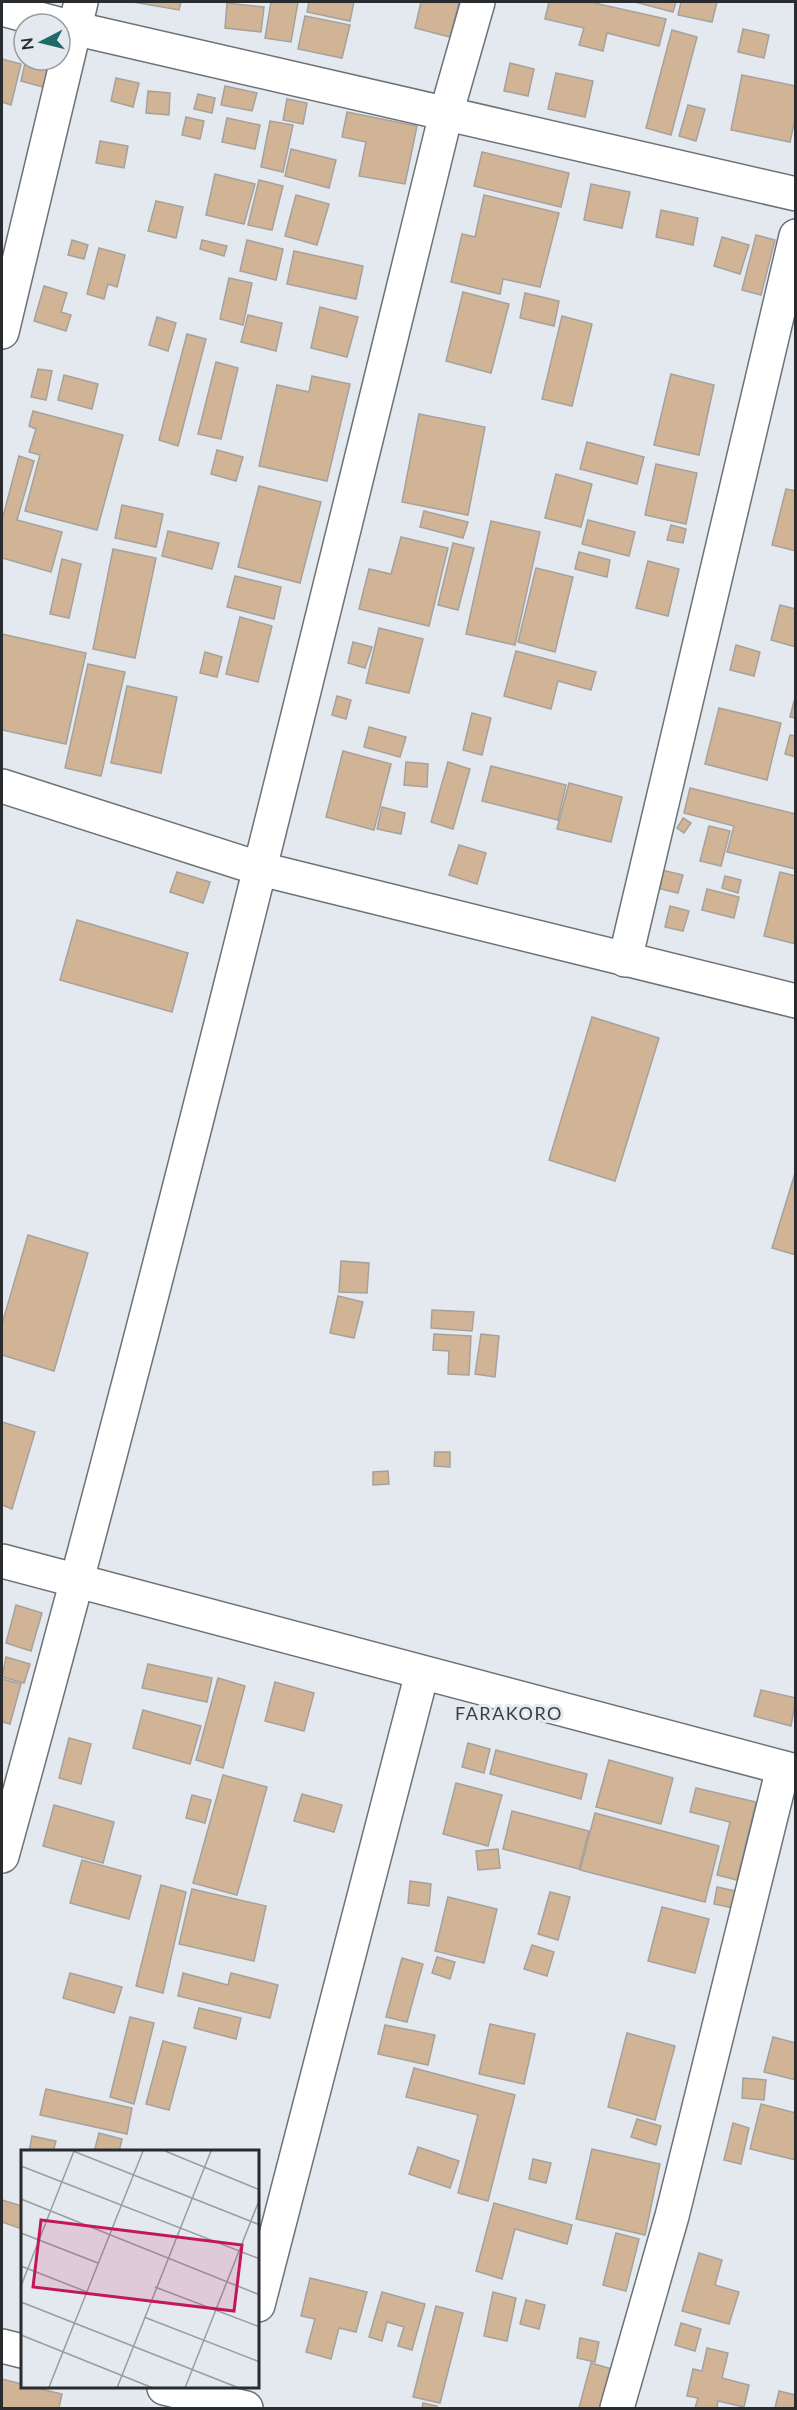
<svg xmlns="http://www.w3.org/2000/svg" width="797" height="2410" font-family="Lato,sans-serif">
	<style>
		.building { fill: #d0b495; stroke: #a7a19c; stroke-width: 1.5 }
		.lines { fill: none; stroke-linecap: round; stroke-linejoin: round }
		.street-casing { stroke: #6d7277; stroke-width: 36 }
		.street { stroke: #fff; stroke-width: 33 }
		.labels { text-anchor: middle; stroke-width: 6; stroke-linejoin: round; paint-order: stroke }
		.neighbourhood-label { font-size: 18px; letter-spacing: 1.5px; fill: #3a3f44; stroke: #e3e9ef }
		.inset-road { fill: none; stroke: #999da2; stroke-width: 1.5 }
		.view { fill: #c2185b; fill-opacity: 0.15; stroke: #c2185b; stroke-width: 3 }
		.inset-edge { fill: none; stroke: #292c2e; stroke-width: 3 }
	</style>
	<rect width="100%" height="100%" fill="#e3e9ef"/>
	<g class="building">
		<path d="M133,2H181L179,10Z"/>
		<path d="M271,2H298L291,42L265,38Z"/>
		<path d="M309,2H354L350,21L307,12Z"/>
		<path d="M421,2H459L450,37L415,28Z"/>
		<path d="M549,2H590L666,19L659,46L607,33L603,51L579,45L584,28L545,19Z"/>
		<path d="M635,2H676L673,12Z"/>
		<path d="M681,2H717L712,22L678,15Z"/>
		<path d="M227,3L264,7L261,32L225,28Z"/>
		<path d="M305,16L350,25L342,58L298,49Z"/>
		<path d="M743,29L769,35L764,58L738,52Z"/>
		<path d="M672,30L697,37L671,135L646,128Z"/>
		<path d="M2,59L21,64L11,105L2,102Z"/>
		<path d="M25,63L48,69L43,87L21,81Z"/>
		<path d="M510,63L534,69L528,96L504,91Z"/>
		<path d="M556,73L593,81L585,117L548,109Z"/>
		<path d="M742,75L796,86V115L790,142L731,130Z"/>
		<path d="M116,78L139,83L133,107L111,101Z"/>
		<path d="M225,86L257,93L252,111L221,105Z"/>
		<path d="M148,91L170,93L169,115L146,113Z"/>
		<path d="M198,94L215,98L212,113L194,109Z"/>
		<path d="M287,99L307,103L303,124L283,120Z"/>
		<path d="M688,105L705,109L696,141L679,136Z"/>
		<path d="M347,112L417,126L405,184L359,176L366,142L342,137Z"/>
		<path d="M186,117L204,121L200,139L182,135Z"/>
		<path d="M227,118L260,125L255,149L222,142Z"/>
		<path d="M270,121L293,125L283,172L261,167Z"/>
		<path d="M100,141L128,146L124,168L96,163Z"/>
		<path d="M291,149L336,160L329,188L285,176Z"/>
		<path d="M482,152L569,173L561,207L474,186Z"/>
		<path d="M215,174L255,184L244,224L206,215Z"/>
		<path d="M259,180L283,186L272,230L248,225Z"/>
		<path d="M591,184L630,192L622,228L584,220Z"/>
		<path d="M296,195L329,204L317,245L285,236Z"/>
		<path d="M484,195L559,213L540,287L503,279L500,294L451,282L462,234L475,237Z"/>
		<path d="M156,201L183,207L176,238L148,231Z"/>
		<path d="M661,210L698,218L693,245L656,237Z"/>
		<path d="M756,235L775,240L761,295L742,290Z"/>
		<path d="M722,237L749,245L740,274L714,266Z"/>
		<path d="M72,240L88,245L84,259L68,255Z"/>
		<path d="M202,240L227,246L224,256L200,249Z"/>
		<path d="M247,240L283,249L276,280L240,271Z"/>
		<path d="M99,248L125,255L117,287L108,284L104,299L87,294Z"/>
		<path d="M294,251L363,266L356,299L287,284Z"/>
		<path d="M229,278L252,283L243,325L220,319Z"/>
		<path d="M44,286L67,293L61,312L71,315L66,331L34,321Z"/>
		<path d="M463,292L509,304L491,373L446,361Z"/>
		<path d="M525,293L559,301L554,326L520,318Z"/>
		<path d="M320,307L358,317L347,357L311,348Z"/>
		<path d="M248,315L282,323L276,351L241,342Z"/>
		<path d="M562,316L592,324L572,406L542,399Z"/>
		<path d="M157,317L176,323L168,351L149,345Z"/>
		<path d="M187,334L206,339L178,446L159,440Z"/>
		<path d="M216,362L238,368L221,439L198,434Z"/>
		<path d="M38,369L52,371L46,400L31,397Z"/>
		<path d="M671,374L714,385L699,455L654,445Z"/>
		<path d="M64,375L98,384L92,409L58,400Z"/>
		<path d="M312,376L350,384L327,481L259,466L277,385L309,392Z"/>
		<path d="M33,411L123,435L97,530L25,511L40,455L29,452L36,429L29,426Z"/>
		<path d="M419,414L485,427L468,515L402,502Z"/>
		<path d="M587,442L644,457L637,484L580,469Z"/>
		<path d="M217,450L243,457L236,481L211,474Z"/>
		<path d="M19,456L34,461L17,520L62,532L51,572L2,558V520Z"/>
		<path d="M656,464L697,473L686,524L645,515Z"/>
		<path d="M556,474L592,484L581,527L545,518Z"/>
		<path d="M259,486L321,502L300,583L238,567Z"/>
		<path d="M786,489L796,491V551L772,545Z"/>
		<path d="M122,505L163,514L156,547L115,538Z"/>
		<path d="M424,511L468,522L463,538L420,527Z"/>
		<path d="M588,520L635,532L629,556L582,544Z"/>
		<path d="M491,521L540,532L515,645L466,634Z"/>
		<path d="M671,525L686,529L683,543L667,540Z"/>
		<path d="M168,531L219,543L212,569L162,556Z"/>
		<path d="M401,537L448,548L429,626L359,609L369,569L391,574Z"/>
		<path d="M453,543L474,548L458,610L438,605Z"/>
		<path d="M113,549L156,558L135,658L93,649Z"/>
		<path d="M579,552L610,560L607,577L575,569Z"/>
		<path d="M62,559L81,564L69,618L50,614Z"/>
		<path d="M648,561L679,569L668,616L636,608Z"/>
		<path d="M536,568L573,577L555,652L518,642Z"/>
		<path d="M235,576L281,587L274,619L227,607Z"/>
		<path d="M780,605L796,609V647L771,640Z"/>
		<path d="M240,617L272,626L258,682L226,674Z"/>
		<path d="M379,628L423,639L409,693L366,683Z"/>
		<path d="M2,634L86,653L66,744L2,730Z"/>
		<path d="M353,642L372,647L365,668L348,663Z"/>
		<path d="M736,645L760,652L754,676L730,670Z"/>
		<path d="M516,651L596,672L591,690L558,681L551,709L504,696Z"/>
		<path d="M205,652L222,657L217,677L200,673Z"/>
		<path d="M88,664L125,672L101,776L65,768Z"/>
		<path d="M127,686L177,697L161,773L111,763Z"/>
		<path d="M337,696L351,700L346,719L332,715Z"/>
		<path d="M794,701H796V718L790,717Z"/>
		<path d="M719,708L781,723L767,780L705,764Z"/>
		<path d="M472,713L491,718L482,755L463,750Z"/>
		<path d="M369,727L406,737L400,757L364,747Z"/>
		<path d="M790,735L796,736V757L785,754Z"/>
		<path d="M343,751L391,764L374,830L326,817Z"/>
		<path d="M406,762L428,764L427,787L404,785Z"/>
		<path d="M448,762L470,769L453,829L431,822Z"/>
		<path d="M491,766L566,785L558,820L482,801Z"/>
		<path d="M569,783L622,797L611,842L557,829Z"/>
		<path d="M690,788L796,814L795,869L727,852L734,826L684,813Z"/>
		<path d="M382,807L405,813L401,834L377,829Z"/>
		<path d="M683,818L691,823L684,833L677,828Z"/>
		<path d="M709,826L730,831L721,866L700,861Z"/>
		<path d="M459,845L486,853L477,884L449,875Z"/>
		<path d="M662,870L683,875L678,893L657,888Z"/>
		<path d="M177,872L210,882L203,903L170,892Z"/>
		<path d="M780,872L796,876V944L764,936Z"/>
		<path d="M725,876L741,880L738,893L722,888Z"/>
		<path d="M707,889L739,897L734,918L702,910Z"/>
		<path d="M670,906L689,911L683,931L665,927Z"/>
		<path d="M77,920L188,953L172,1012L60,980Z"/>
		<path d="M592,1017L659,1038L615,1181L549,1160Z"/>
		<path d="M796,1170V1255L772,1248Z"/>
		<path d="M28,1235L88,1253L54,1371L2,1355V1324Z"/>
		<path d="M341,1261L369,1263L367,1293L339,1292Z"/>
		<path d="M338,1296L363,1302L354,1338L330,1333Z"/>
		<path d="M432,1310L474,1312L472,1331L431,1328Z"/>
		<path d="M434,1334L471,1336L469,1375L448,1374L449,1351L433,1350Z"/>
		<path d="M481,1334L499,1336L495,1377L475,1374Z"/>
		<path d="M2,1422L35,1432L12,1509L2,1505Z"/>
		<path d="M435,1452H450V1467L434,1466Z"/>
		<path d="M388,1471L389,1484L373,1485V1472Z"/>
		<path d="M16,1605L42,1613L31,1651L6,1643Z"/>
		<path d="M6,1657L30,1664L24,1683L2,1677Z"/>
		<path d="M148,1664L212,1678L207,1702L142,1688Z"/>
		<path d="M218,1678L245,1686L223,1768L196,1760Z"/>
		<path d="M2,1679L21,1684L10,1724L2,1722Z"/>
		<path d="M275,1682L314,1693L304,1731L265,1721Z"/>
		<path d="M761,1690L796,1698L791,1726L754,1716Z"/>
		<path d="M143,1710L201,1726L190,1764L133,1748Z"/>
		<path d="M69,1738L91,1744L81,1784L59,1778Z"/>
		<path d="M468,1743L490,1749L484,1773L462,1767Z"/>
		<path d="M496,1750L587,1774L581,1799L490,1774Z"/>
		<path d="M609,1760L673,1778L661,1824L596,1807Z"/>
		<path d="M223,1775L267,1787L237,1895L193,1883Z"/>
		<path d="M456,1783L502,1795L488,1846L443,1834Z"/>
		<path d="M696,1788L756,1802L737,1880L717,1875L730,1822L690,1812Z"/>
		<path d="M302,1794L342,1805L334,1832L294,1821Z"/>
		<path d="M192,1795L211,1800L205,1823L186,1818Z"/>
		<path d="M54,1805L114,1822L103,1863L43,1846Z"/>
		<path d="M512,1811L589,1831L579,1869L503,1849Z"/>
		<path d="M595,1813L719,1846L705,1902L580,1870Z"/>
		<path d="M498,1849L500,1868L478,1870L476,1851Z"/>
		<path d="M82,1860L141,1876L129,1919L70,1903Z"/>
		<path d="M410,1881L431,1884L429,1906L408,1903Z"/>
		<path d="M161,1885L186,1892L163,1993L136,1986Z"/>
		<path d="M717,1887L736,1891L733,1908L714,1904Z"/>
		<path d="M192,1889L266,1906L254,1961L179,1944Z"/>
		<path d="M550,1892L570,1897L558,1940L538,1934Z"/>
		<path d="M448,1897L497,1909L484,1963L435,1951Z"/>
		<path d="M662,1907L709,1919L695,1973L648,1961Z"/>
		<path d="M532,1945L554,1952L547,1976L524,1969Z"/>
		<path d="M437,1957L455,1962L450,1979L432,1973Z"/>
		<path d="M402,1958L423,1964L407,2022L386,2017Z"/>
		<path d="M70,1973L122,1987L114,2013L63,1998Z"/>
		<path d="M183,1973L228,1985L231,1973L278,1985L270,2018L178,1996Z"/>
		<path d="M199,2008L241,2018L236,2039L194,2028Z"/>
		<path d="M130,2017L154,2023L134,2104L110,2097Z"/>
		<path d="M490,2024L535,2034L524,2084L479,2074Z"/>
		<path d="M385,2025L435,2035L428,2065L378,2054Z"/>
		<path d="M627,2033L675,2046L655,2120L608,2107Z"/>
		<path d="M773,2037L796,2043V2080L764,2072Z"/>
		<path d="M163,2041L186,2047L169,2110L146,2104Z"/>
		<path d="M414,2068L515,2095L488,2201L458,2193L478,2115L406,2097Z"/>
		<path d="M743,2078L766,2080L764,2100L742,2098Z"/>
		<path d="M46,2089L132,2108L127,2134L40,2115Z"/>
		<path d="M761,2104L796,2113V2160L750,2149Z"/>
		<path d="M637,2119L661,2126L656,2145L631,2137Z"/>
		<path d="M733,2123L749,2128L741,2164L724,2160Z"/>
		<path d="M99,2133L122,2139L119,2152H94Z"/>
		<path d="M32,2136L56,2141L53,2152H29Z"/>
		<path d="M418,2147L459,2161L450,2188L409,2174Z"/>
		<path d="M592,2149L660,2164L645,2235L576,2219Z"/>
		<path d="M533,2159L551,2163L546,2183L529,2179Z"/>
		<path d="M2,2200L22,2206V2229L2,2222Z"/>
		<path d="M494,2203L572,2225L567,2244L515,2229L502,2279L476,2271Z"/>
		<path d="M616,2233L639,2239L626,2291L603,2285Z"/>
		<path d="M699,2253L722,2260L715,2285L739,2292L729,2324L682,2311Z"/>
		<path d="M310,2278L367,2292L356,2332L339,2328L331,2359L306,2352L315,2319L301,2316Z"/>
		<path d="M382,2292L425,2304L412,2350L398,2346L404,2327L387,2322L382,2341L369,2337Z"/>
		<path d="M493,2292L516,2298L507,2341L484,2336Z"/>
		<path d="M526,2300L545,2305L539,2329L520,2324Z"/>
		<path d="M436,2306L463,2313L440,2403L413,2397Z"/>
		<path d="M681,2323L701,2329L695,2351L675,2345Z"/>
		<path d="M580,2338L599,2342L595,2362L577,2358Z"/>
		<path d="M707,2348L728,2353L722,2378L749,2385L744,2407L718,2401L717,2408H695L698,2398L687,2396L693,2369L702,2371Z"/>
		<path d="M591,2363L612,2369L602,2408H579Z"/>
		<path d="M2,2379L22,2384V2388H37L62,2394L59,2408H2Z"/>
		<path d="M779,2391L796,2395V2408H775Z"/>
		<path d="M423,2403L437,2406L436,2408H422Z"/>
	</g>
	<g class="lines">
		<g class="street-casing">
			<g id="street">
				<path d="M2,9L58,24"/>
				<path d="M60,25L796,194"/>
				<path d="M2,332L81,2"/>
				<path d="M2,786L261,869L796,1001"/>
				<path d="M625,960L796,236"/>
				<path d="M2,1561L796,1771"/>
				<path d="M2,1856C162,1278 303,696 446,114L478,2"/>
				<path d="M258,2305L422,1673"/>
				<path d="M2,2346L22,2351"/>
				<path d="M164,2388L246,2408"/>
				<path d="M617,2408L672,2216L783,1768"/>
			</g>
		</g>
		<use href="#street" class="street"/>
	</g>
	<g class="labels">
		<g class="neighbourhood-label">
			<text x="509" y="1720">FARAKORO</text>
		</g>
	</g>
	<g transform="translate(21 2150)">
		<rect width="238" height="238" fill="#e3e9ef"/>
		<path class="inset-road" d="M52,1L239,75M144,1L239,40M0,16L239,109M0,49L239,145M0,83L77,113M0,116L66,142M0,136L53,1M134,137L239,177M0,152L218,238M123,167L239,212M0,185L132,238M28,237L122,1M96,238L190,1M164,238L239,48"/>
		<path class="view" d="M20,70L221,95L213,161L12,137Z"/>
		<rect width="238" height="238" class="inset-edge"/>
	</g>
	<rect width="797" height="2410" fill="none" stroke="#292c2e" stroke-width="6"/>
	<g transform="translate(42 42) rotate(263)"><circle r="28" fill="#e3e9ef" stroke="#999da2" stroke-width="1.5"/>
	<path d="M0-4.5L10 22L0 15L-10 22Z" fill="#1e6a66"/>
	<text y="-9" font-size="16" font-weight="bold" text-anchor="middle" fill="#292c2e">N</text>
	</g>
</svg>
